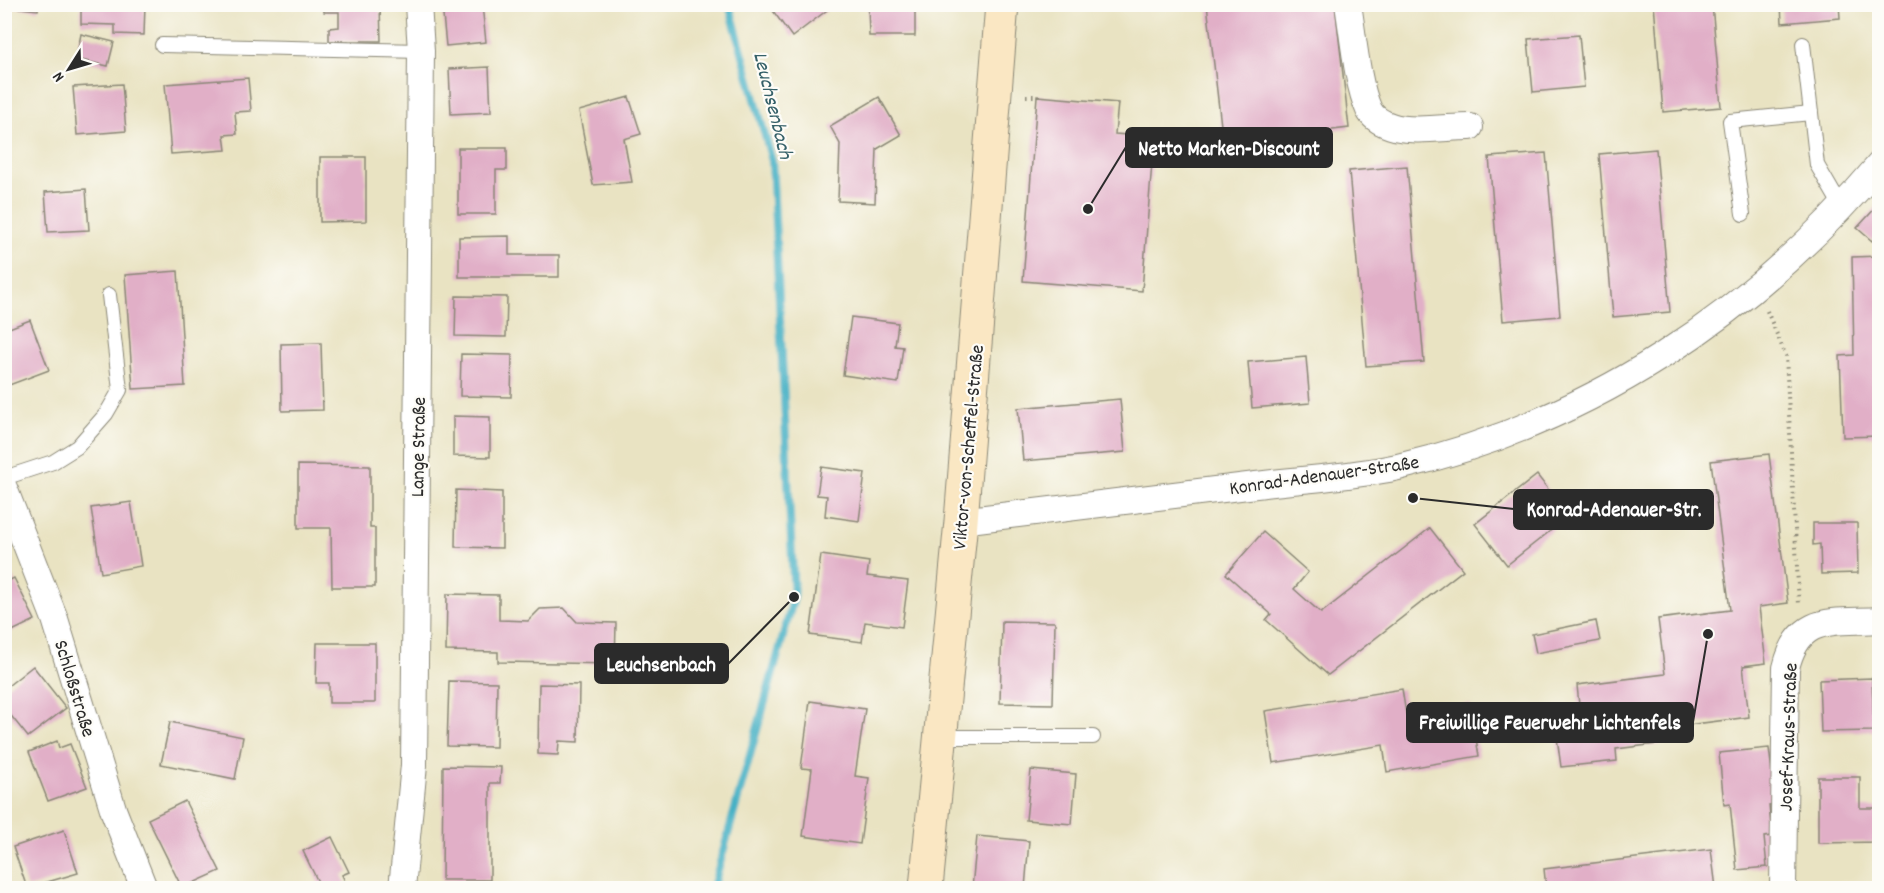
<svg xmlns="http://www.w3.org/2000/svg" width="1884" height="893" font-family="Dekko,sans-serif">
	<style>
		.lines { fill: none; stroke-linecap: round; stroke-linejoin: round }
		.stream { stroke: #47b1c5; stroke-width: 8 }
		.building { fill: #e1afc7 }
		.lane-casing { stroke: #8a8776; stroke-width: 16 }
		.street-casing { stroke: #8a8776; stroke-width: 28 }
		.secondary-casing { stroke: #8a8776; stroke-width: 35 }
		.path { stroke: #8a8776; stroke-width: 4; stroke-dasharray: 1.5 4.5; stroke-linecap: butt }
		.lane { stroke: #fff; stroke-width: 14 }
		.street { stroke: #fff; stroke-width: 26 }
		.secondary { stroke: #fae7c3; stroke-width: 33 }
		.labels { text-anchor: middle; stroke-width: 4.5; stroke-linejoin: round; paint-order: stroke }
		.street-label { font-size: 20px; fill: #2b2b2b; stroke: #fdfcf7 }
		.water-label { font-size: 21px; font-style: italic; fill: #366169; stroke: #fdfcf7 }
		.leader { fill: none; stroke: #2b2b2b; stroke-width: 2 }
		.callout-dot { fill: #2b2b2b; stroke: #fdfcf7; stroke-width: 2 }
		.callout { fill: #2b2b2b; stroke: #2b2b2b; stroke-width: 2 }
		.callout-label { font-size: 21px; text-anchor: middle; font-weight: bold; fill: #fff }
	</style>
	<rect width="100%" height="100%" fill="#fdfcf7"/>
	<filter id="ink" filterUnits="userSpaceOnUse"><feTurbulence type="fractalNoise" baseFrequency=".0167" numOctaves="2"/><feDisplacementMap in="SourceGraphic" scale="12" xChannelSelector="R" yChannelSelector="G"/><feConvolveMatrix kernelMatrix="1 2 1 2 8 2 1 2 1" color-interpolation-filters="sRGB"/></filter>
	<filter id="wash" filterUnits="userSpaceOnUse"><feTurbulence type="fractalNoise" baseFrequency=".008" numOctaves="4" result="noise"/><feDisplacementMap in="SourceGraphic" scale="24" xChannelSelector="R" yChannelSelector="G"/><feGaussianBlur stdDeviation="1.35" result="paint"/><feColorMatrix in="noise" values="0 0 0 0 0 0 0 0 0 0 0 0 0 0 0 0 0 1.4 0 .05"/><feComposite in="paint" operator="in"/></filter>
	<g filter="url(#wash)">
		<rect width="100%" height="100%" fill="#e9e3c2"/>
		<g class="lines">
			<path class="stream" d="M713,888L794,597L772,161L729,4"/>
		</g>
		<g id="blocks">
			<g class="building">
				<path d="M4,4H39L38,10L11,7L5,27Z"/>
				<path d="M81,4H145L144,35L115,34V25L81,24Z"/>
				<path d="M323,4H380L381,41H329V28L339,27V12H324Z"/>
				<path d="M768,4H835L792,37Z"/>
				<path d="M868,4H915V36H869Z"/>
				<path d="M1207,4H1335L1349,128L1223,143Z"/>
				<path d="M1654,4H1712L1721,107L1663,112Z"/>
				<path d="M1781,4H1839L1840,18L1782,23Z"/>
				<path d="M442,5H482L486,42L446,46Z"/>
				<path d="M81,34L114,42L108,66L76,59Z"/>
				<path d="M1579,35L1584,87L1533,92L1528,39Z"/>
				<path d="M489,67L491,112L451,114L449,69Z"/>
				<path d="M248,78L251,111L235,112L237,134L224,135L226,150L171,154L165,84Z"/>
				<path d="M122,84L126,131L77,135L73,87Z"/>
				<path d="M1037,96L1118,103L1115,134L1154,137L1142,291L1023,281Z"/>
				<path d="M629,97L641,134L624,139L632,182L593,185L579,111Z"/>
				<path d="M879,97L901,135L877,149L875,203L838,201L840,144L830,126Z"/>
				<path d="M458,148H507V170H496V214H458Z"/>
				<path d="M1656,149L1670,312L1613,317L1599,154Z"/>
				<path d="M1546,153L1560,316L1503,321L1489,157Z"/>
				<path d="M320,157H366V221L320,222Z"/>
				<path d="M1407,166L1424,362L1366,366L1349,171Z"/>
				<path d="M86,189L89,230L48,232L45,192Z"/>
				<path d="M1880,203V232L1872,241L1857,228Z"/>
				<path d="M509,236V255H559V277H459V237Z"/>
				<path d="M1880,256V436L1843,437L1840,356L1854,355L1852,257Z"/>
				<path d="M178,271L185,386L133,389L125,275Z"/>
				<path d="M456,296L507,297L506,337L455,336Z"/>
				<path d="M851,317L898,323L895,346L903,347L898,383L843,375Z"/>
				<path d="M30,320L49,370L4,387V330Z"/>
				<path d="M321,343L323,410L282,411L281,344Z"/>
				<path d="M461,354L512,355L511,397L460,396Z"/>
				<path d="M1306,357L1310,403L1252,408L1248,362Z"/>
				<path d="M1120,399L1125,452L1023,461L1018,408Z"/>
				<path d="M453,416L490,417V457L453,456Z"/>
				<path d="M1769,454L1788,603L1759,607L1766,663L1743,666L1749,717L1672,727L1673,742L1616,749L1617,761L1561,767L1553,708L1579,705L1577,685L1665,674L1658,619L1730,610L1711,461Z"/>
				<path d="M298,465L370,466V528H375V587H332L331,528H298Z"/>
				<path d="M821,467L865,473L859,521L825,516L827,496L817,495Z"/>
				<path d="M1537,475L1569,516L1507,565L1475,524Z"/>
				<path d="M456,490L502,492V548L455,547Z"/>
				<path d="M131,502L141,566L101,573L91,508Z"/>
				<path d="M1813,523H1857L1858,573L1821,574L1820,544L1813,545Z"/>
				<path d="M1430,528L1463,570L1328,675L1266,620L1271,614L1226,574L1263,532L1308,572L1294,589L1321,613Z"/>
				<path d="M821,555L869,562L867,576L908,581L902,627L865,622L862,642L810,635Z"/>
				<path d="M14,578L35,620L4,635V583Z"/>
				<path d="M447,594L499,595V620L528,621L540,609L564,608L577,622L616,623L615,664L498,662V652L446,651Z"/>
				<path d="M1002,621L1055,622L1053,704L1000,703Z"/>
				<path d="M1596,621L1600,641L1536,653L1532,634Z"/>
				<path d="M317,643H375V703H329V683H316Z"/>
				<path d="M33,666L66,708L28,737L4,707V689Z"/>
				<path d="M1872,678L1874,731L1821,732L1819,680Z"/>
				<path d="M449,681L497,682L496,747L447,746Z"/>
				<path d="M539,684L579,685L578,742L559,741L558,755L538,754Z"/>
				<path d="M1402,689L1406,714L1470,704L1479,756L1387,772L1383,745L1273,763L1265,711Z"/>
				<path d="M810,701L865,709L855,776L869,778L860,844L803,836L812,769L801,768Z"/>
				<path d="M170,722L243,737L235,779L161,764Z"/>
				<path d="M57,741L59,748L70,744L87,787L48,801L29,752Z"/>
				<path d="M1769,748L1776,805L1769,806L1772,836L1764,837L1767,867L1737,870L1730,804L1724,805L1719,753Z"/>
				<path d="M443,766L501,767L500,783H490V880H442Z"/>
				<path d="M1031,770L1076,774L1072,824L1026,820Z"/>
				<path d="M1818,777H1860V808H1880V842L1818,843Z"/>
				<path d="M185,801L220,871L182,888L148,819Z"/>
				<path d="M64,830L78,873L27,888L13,847Z"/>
				<path d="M977,836L1029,841L1025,888H972Z"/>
				<path d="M332,837L349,872L342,875L348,888H315L320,886L303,851Z"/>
				<path d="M1711,849L1716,888H1546L1544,869Z"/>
				<rect x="1808" y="885" width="56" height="3"/>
			</g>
		</g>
	</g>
	<g filter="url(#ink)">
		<use href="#blocks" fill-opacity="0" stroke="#8a8776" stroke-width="1.5"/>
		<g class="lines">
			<g class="lane-casing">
				<g id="lane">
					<path d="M1803,44L1817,165L1842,208"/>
					<path d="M162,45L421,51"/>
					<path d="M1743,214L1730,121L1811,113"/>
					<path d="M4,478L53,462L77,447L106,414L120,390L109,295"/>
					<path d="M940,737H1093"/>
				</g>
			</g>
			<g class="street-casing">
				<g id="street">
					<path d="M1348,4C1353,34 1357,84 1369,110C1373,118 1382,123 1391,126C1411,133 1448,127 1470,127"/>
					<path d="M4,488L55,619L114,812L144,888"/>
					<path d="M961,521C1059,509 1157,497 1256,485C1302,479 1352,477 1398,467C1589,423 1754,313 1880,164"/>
					<path d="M402,888L414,765L421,51L418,4"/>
					<path d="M1783,888L1786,668C1799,613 1833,623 1880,620"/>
				</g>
			</g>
			<g class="secondary-casing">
				<path id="secondary" d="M926,888L961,521L1002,4"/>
			</g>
			<g class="path">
				<path d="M1026,96H1037"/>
				<path d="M1767,311L1786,356L1799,605"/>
			</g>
			<use href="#lane" class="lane"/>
			<use href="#street" class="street"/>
			<use href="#secondary" class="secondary"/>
		</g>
	</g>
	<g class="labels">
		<g class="street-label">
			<text transform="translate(417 447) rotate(-89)" y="7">Lange Straße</text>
			<text transform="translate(967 447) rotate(-85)" y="7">Viktor-von-Scheffel-Straße</text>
			<text transform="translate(1324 474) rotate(-8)" y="7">Konrad-Adenauer-Straße</text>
			<text transform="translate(76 688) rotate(73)" y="7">Schloßstraße</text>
			<text transform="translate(1787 737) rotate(-88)" y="7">Josef-Kraus-Straße</text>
		</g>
		<g class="water-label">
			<text transform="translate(774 105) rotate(76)" y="7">Leuchsenbach</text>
		</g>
	</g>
	<path class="leader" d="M1088 209L1126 147M1413 498L1514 509M794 597L728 664M1708 634L1693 722"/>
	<g class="callout-dot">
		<circle cx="1088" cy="209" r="6"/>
		<circle cx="1413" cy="498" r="6"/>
		<circle cx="794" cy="597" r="6"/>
		<circle cx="1708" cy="634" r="6"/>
	</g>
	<g class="callout">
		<rect x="1126" y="128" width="206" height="39" rx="6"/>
		<rect x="1514" y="490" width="199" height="39" rx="6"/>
		<rect x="595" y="644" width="133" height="39" rx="6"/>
		<rect x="1407" y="703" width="286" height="39" rx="6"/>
	</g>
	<g class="callout-label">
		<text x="1229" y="155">Netto Marken-Discount</text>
		<text x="1614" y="516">Konrad-Adenauer-Str.</text>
		<text x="661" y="671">Leuchsenbach</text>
		<text x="1550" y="729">Freiwillige Feuerwehr Lichtenfels</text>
	</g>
	<rect width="1884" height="893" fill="none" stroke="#fdfcf7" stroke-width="24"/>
	<g transform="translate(69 69) rotate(233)" stroke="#fdfcf7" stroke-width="4.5" paint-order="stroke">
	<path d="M0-4.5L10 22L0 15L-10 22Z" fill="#2b2b2b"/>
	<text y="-9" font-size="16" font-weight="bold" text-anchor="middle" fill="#2b2b2b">N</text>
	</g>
</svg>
